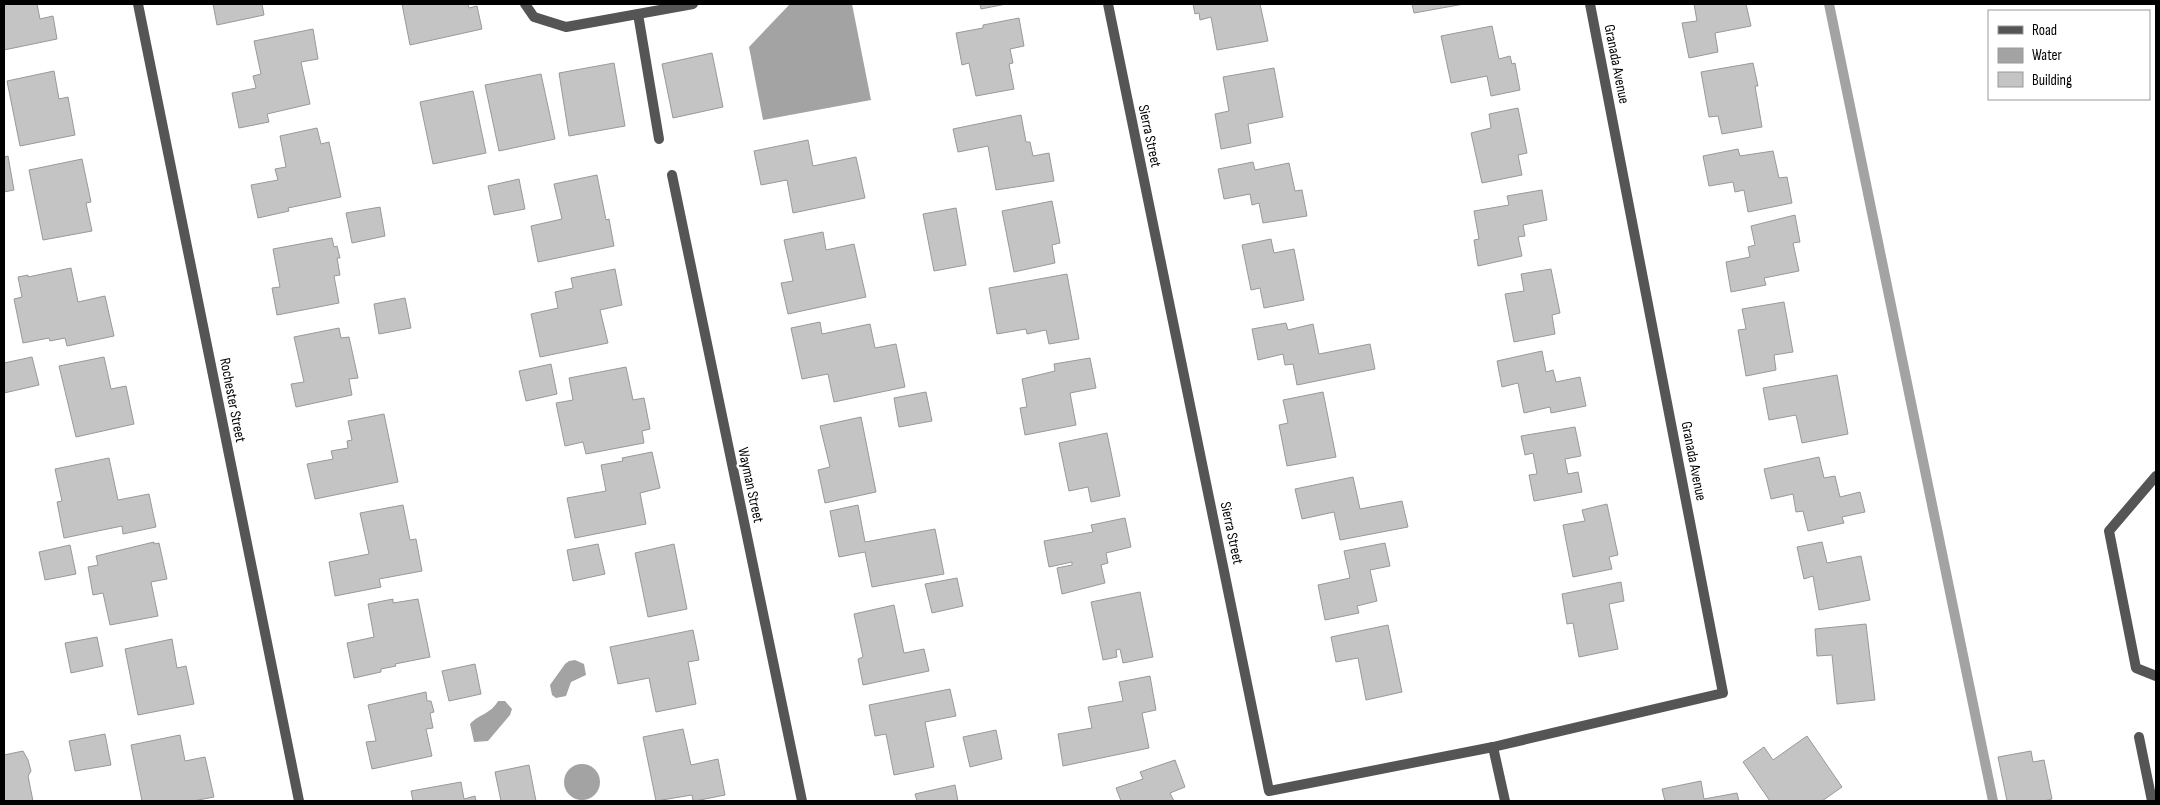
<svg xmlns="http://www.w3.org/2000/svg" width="2160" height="805" font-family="'Sofia Sans Condensed',sans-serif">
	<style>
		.water { fill: #a3a3a3 }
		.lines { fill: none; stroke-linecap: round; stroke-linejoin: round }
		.stream { stroke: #a3a3a3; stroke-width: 10 }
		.building { fill: #c4c4c4; stroke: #999 }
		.service { stroke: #555; stroke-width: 10 }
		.minor { stroke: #555; stroke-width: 10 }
		.labels { text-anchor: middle; stroke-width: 5; stroke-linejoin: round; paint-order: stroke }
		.street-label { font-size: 15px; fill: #000; stroke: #fff }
	</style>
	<rect width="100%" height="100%" fill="#fff"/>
	<g class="water">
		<path d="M790,4H852L871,100L763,120L749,47Z"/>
		<path d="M569,661L575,660L584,664L586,675L571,682L566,696L556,698L552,695L550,685L565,664Z"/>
		<path d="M498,701H505L512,709L510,715L488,741L474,742L470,724C479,714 491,714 498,701Z"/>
		<circle cx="582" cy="782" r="18"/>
	</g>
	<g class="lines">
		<path class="stream" d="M1829,4L1993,801"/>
	</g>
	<g class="building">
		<path d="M4,4H37L40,19L53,16L57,39L4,50Z"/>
		<path d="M213,4H262L264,15L217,25Z"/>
		<path d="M402,4H468L469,8L477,6L482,29L410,45Z"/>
		<path d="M980,4H1006L981,9Z"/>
		<path d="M1193,4H1260L1268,41L1217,50L1211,17L1200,20L1199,13L1195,14Z"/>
		<path d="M1412,4H1464L1414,13Z"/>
		<path d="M1694,4H1746L1751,26L1715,33L1718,52L1689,58L1682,23L1697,21Z"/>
		<path d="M1019,18L1024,46L1010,49L1013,63L1009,64L1014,89L976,96L969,63L962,65L956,33L983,28V25Z"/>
		<path d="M1492,26L1499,59L1510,56L1512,64L1515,63L1520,90L1491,96L1487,76L1451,83L1441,36Z"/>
		<path d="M313,29L318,59L301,62L310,104L267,114L269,122L239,128L232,93L256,88L253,76L261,74L254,41Z"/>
		<path d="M712,53L723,107L673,118L662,64Z"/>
		<path d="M614,63L625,126L569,136L559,73Z"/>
		<path d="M1753,63L1758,86H1755L1762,127L1722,134L1718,116L1709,117L1701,72Z"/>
		<path d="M1274,68L1283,117L1248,124L1251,143L1221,149L1215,114L1229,111L1223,77Z"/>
		<path d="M54,71L59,99L68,97L75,135L20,146L7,81Z"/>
		<path d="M541,74L555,139L499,151L485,85Z"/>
		<path d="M473,91L486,153L433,164L420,102Z"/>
		<path d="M1518,108L1527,153L1518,155L1522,175L1482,183L1471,133L1491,128L1489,114Z"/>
		<path d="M1021,115L1026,142H1030L1033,156L1049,153L1054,181L996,190L988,146L958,152L953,129Z"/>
		<path d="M317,128L321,144L329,142L341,197L288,208L289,211L258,218L251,185L278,180L275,169L286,167L280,136Z"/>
		<path d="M808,140L813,166L856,157L865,198L793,213L787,180L761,185L754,151Z"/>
		<path d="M1738,149L1740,156L1773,151L1779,178L1787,177L1792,203L1748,212L1744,190L1735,192L1733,182L1709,186L1703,156Z"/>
		<path d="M8,156L14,190L4,192V157Z"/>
		<path d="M82,159L91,202L86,203L92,231L43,240L29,170Z"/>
		<path d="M1253,162L1255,170L1289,163L1295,191L1302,190L1307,216L1263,223L1259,203L1252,205L1250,194L1224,199L1218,169Z"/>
		<path d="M597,175L606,220L609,219L614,246L538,262L531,226L562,219L554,184Z"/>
		<path d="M519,179L525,209L494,215L488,186Z"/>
		<path d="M1542,190L1547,220L1523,225L1525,236L1518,237L1522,256L1478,266L1474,240L1479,239L1474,211L1509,205L1507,196Z"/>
		<path d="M1052,201L1060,243L1052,245L1055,263L1014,272L1002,211Z"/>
		<path d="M380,207L385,236L352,243L346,213Z"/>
		<path d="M956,208L966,265L934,271L923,214Z"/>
		<path d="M1795,215L1800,242L1793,243L1799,271L1764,278L1766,285L1731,292L1726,262L1750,257L1748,247L1755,245L1751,226Z"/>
		<path d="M823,232L826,250L854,244L866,297L788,314L781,283L793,281L784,240Z"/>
		<path d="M332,238L334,247L337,246L340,258H337L340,275L334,276L339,303L277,315L272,288L280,287L273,249Z"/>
		<path d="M1271,239L1274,253L1294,249L1304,300L1264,308L1260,288L1251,290L1242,245Z"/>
		<path d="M71,268L78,302L105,296L114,336L67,346L65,338L50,341L49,338L23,343L14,299L22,297L18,277L28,275V277Z"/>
		<path d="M615,269L622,305L600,310L608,343L540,357L531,314L558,308L555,292L573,288L571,278Z"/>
		<path d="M1551,269L1560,313L1552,315L1555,334L1514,342L1505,294L1524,291L1521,274Z"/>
		<path d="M1067,274L1079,339L1049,344L1046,330L1027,334L1026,329L997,334L989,288Z"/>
		<path d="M405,298L411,328L379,334L374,304Z"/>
		<path d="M1784,302L1793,352L1774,355L1776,370L1746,376L1738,330L1746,329L1742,309Z"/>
		<path d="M820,322L822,334L870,324L875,348L896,344L905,387L834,402L828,374L802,379L791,328Z"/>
		<path d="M1286,323L1288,330L1313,324L1319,354L1370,344L1375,369L1297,385L1293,364L1285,365L1283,354L1258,360L1252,329Z"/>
		<path d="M339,328L341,338L349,337L358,378L349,379L352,395L296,407L291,384L304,382L294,337Z"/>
		<path d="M1542,351L1546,372L1553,370L1556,382L1580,377L1586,406L1551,413L1550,407L1524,413L1518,383L1502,387L1497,361Z"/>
		<path d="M32,357L39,385L4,393V363Z"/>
		<path d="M104,357L111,389L126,386L134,424L76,437L59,366Z"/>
		<path d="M1090,358L1096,388L1070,393L1076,425L1025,435L1020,408L1027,407L1022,379L1055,371L1054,364Z"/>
		<path d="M551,364L557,394L526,401L519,371Z"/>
		<path d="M626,367L633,400L644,398L650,429L642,431L644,443L586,454L583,442L565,446L556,403L573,400L569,378Z"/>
		<path d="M1837,375L1848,434L1802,443L1796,415L1769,420L1763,388Z"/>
		<path d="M926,392L932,421L899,427L894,398Z"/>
		<path d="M1323,392L1336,457L1287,466L1279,425L1288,423L1283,400Z"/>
		<path d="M384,414L398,482L315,499L307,464L333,459L331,451L348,448L347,441L352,440L348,421Z"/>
		<path d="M861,417L876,492L825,503L818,470L830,467L820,426Z"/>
		<path d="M1575,427L1581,456L1565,459L1568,474L1578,472L1582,492L1534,501L1529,475L1537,474L1533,453L1525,455L1521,436Z"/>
		<path d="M1107,433L1120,496L1091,502L1088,487L1069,491L1059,443Z"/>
		<path d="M652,452L660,488L640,493L646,524L575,538L567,498L606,491L601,465L623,461L622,458Z"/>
		<path d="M1819,457L1824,478L1835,476L1840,497L1860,492L1865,512L1842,517L1844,523L1808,531L1803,511L1796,512L1793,494L1771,499L1764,469Z"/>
		<path d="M109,458L118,500L149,494L156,527L123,534L122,526L64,538L57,502L62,501L55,469Z"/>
		<path d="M1353,477L1360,509L1402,501L1408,527L1340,540L1334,512L1302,519L1295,489Z"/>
		<path d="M1607,504L1618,555L1609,557L1612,569L1573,577L1563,525L1585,521L1582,510Z"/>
		<path d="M403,505L410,540L416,539L422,571L379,579L381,587L335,596L329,562L369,554L360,513Z"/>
		<path d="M858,505L865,542L935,529L944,574L872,587L865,552L839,557L830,511Z"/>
		<path d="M1125,518L1131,547L1106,553L1108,563L1101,565L1105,583L1062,594L1057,568L1072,565V562L1049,567L1044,541L1093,532L1091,525Z"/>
		<path d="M154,542V544L159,543L167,579L151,582L158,616L110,625L103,593L93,595L88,567L98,565L96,556Z"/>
		<path d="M1822,542L1827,563L1861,556L1870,600L1819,610L1813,576L1804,579L1797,547Z"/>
		<path d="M1385,543L1390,566L1370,570L1377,601L1357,606L1359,613L1325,620L1318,585L1350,578L1344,551Z"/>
		<path d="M598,544L605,574L573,581L567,550Z"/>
		<path d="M674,544L687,609L648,617L635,553Z"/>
		<path d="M70,545L76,574L45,580L39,552Z"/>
		<path d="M957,578L963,606L932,613L925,584Z"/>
		<path d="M1621,582L1624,601L1609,604L1618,649L1579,657L1573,623L1567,624L1562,594Z"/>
		<path d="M1140,592L1153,657L1123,663L1120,649L1116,650L1117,657L1103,660L1091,602Z"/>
		<path d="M393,599V603L418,599L430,657L395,664L396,666L381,669V672L354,678L347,643L374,637L368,604Z"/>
		<path d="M894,605L904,653L924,649L929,671L863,685L858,659L863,657L854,614Z"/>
		<path d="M1866,624L1875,700L1837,704L1832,655L1817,656L1815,629Z"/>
		<path d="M1388,625L1402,692L1366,700L1358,658L1336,662L1331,637Z"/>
		<path d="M693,630L699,660L688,662L696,704L656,712L649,678L618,684L610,647Z"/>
		<path d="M97,637L103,666L71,673L65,643Z"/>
		<path d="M172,639L177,668L186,666L194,704L138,715L125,649Z"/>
		<path d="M475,664L481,694L449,701L442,671Z"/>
		<path d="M1150,676L1156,710L1142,713L1149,748L1063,766L1058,734L1092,728L1088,707L1123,701L1119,682Z"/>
		<path d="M950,689L956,716L925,722L934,767L894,775L886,734L875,736L869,705Z"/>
		<path d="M426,692L427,701H431L434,712L430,713L433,728L426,729L432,756L372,769L366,742L376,741L368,705Z"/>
		<path d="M683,729L691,765L718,759L725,795L695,801H693L692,795L656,801L643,737Z"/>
		<path d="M996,730L1002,759L970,767L963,737Z"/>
		<path d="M105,734L111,765L75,771L69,741Z"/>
		<path d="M180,735L185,761L205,757L214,797L193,801H142L131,745Z"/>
		<path d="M1807,736L1842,787L1822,801H1770L1743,762L1764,747L1773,760Z"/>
		<path d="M23,751L28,760L31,771L28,776L33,801H4V755Z"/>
		<path d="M2031,751L2033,762L2044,760L2052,799L2044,801H2007L1998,757Z"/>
		<path d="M1175,760L1185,787L1170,793L1174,801H1121L1116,788L1143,779L1140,772Z"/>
		<path d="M529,765L536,801H501L495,772Z"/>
		<path d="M1701,781L1704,799L1737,793L1739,801H1665L1662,789Z"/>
		<path d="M461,782L464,799L475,796L476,801H413L411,791Z"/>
		<path d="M955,785L958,801H917L915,794Z"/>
	</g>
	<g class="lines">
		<g class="service">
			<path d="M638,14L659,139"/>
			<path d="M2156,476L2109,531L2136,668L2156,676"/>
			<path d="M2139,737L2152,801"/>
		</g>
		<g class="minor">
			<path d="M138,4L299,801"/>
			<path d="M525,4L534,17L566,27L693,4"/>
			<path d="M1108,4L1269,791L1493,747L1723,693L1590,4"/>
			<path d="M672,175L802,801"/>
			<path d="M1493,747L1505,801"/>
		</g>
	</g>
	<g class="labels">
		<g class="street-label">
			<text transform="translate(1617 64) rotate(79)" y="5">Granada Avenue</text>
			<text transform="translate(1150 136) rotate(78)" y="5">Sierra Street</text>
			<text transform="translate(233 400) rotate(79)" y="5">Rochester Street</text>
			<text transform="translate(1694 461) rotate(79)" y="5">Granada Avenue</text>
			<text transform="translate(751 485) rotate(78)" y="5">Wayman Street</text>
			<text transform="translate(1232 533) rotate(78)" y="5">Sierra Street</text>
		</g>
	</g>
	<rect width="2160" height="805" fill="none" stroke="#000000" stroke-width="10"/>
	<rect x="1988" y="10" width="162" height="90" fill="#ffffff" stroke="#999999"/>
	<rect x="1998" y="26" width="25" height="8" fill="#555555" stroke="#999999"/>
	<text x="2032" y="35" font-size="15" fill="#000000">Road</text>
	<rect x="1998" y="48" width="25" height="15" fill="#a3a3a3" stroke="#999999"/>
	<text x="2032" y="60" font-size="15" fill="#000000">Water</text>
	<rect x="1998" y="72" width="25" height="15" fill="#c4c4c4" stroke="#999999"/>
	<text x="2032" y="85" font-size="15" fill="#000000">Building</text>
</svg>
